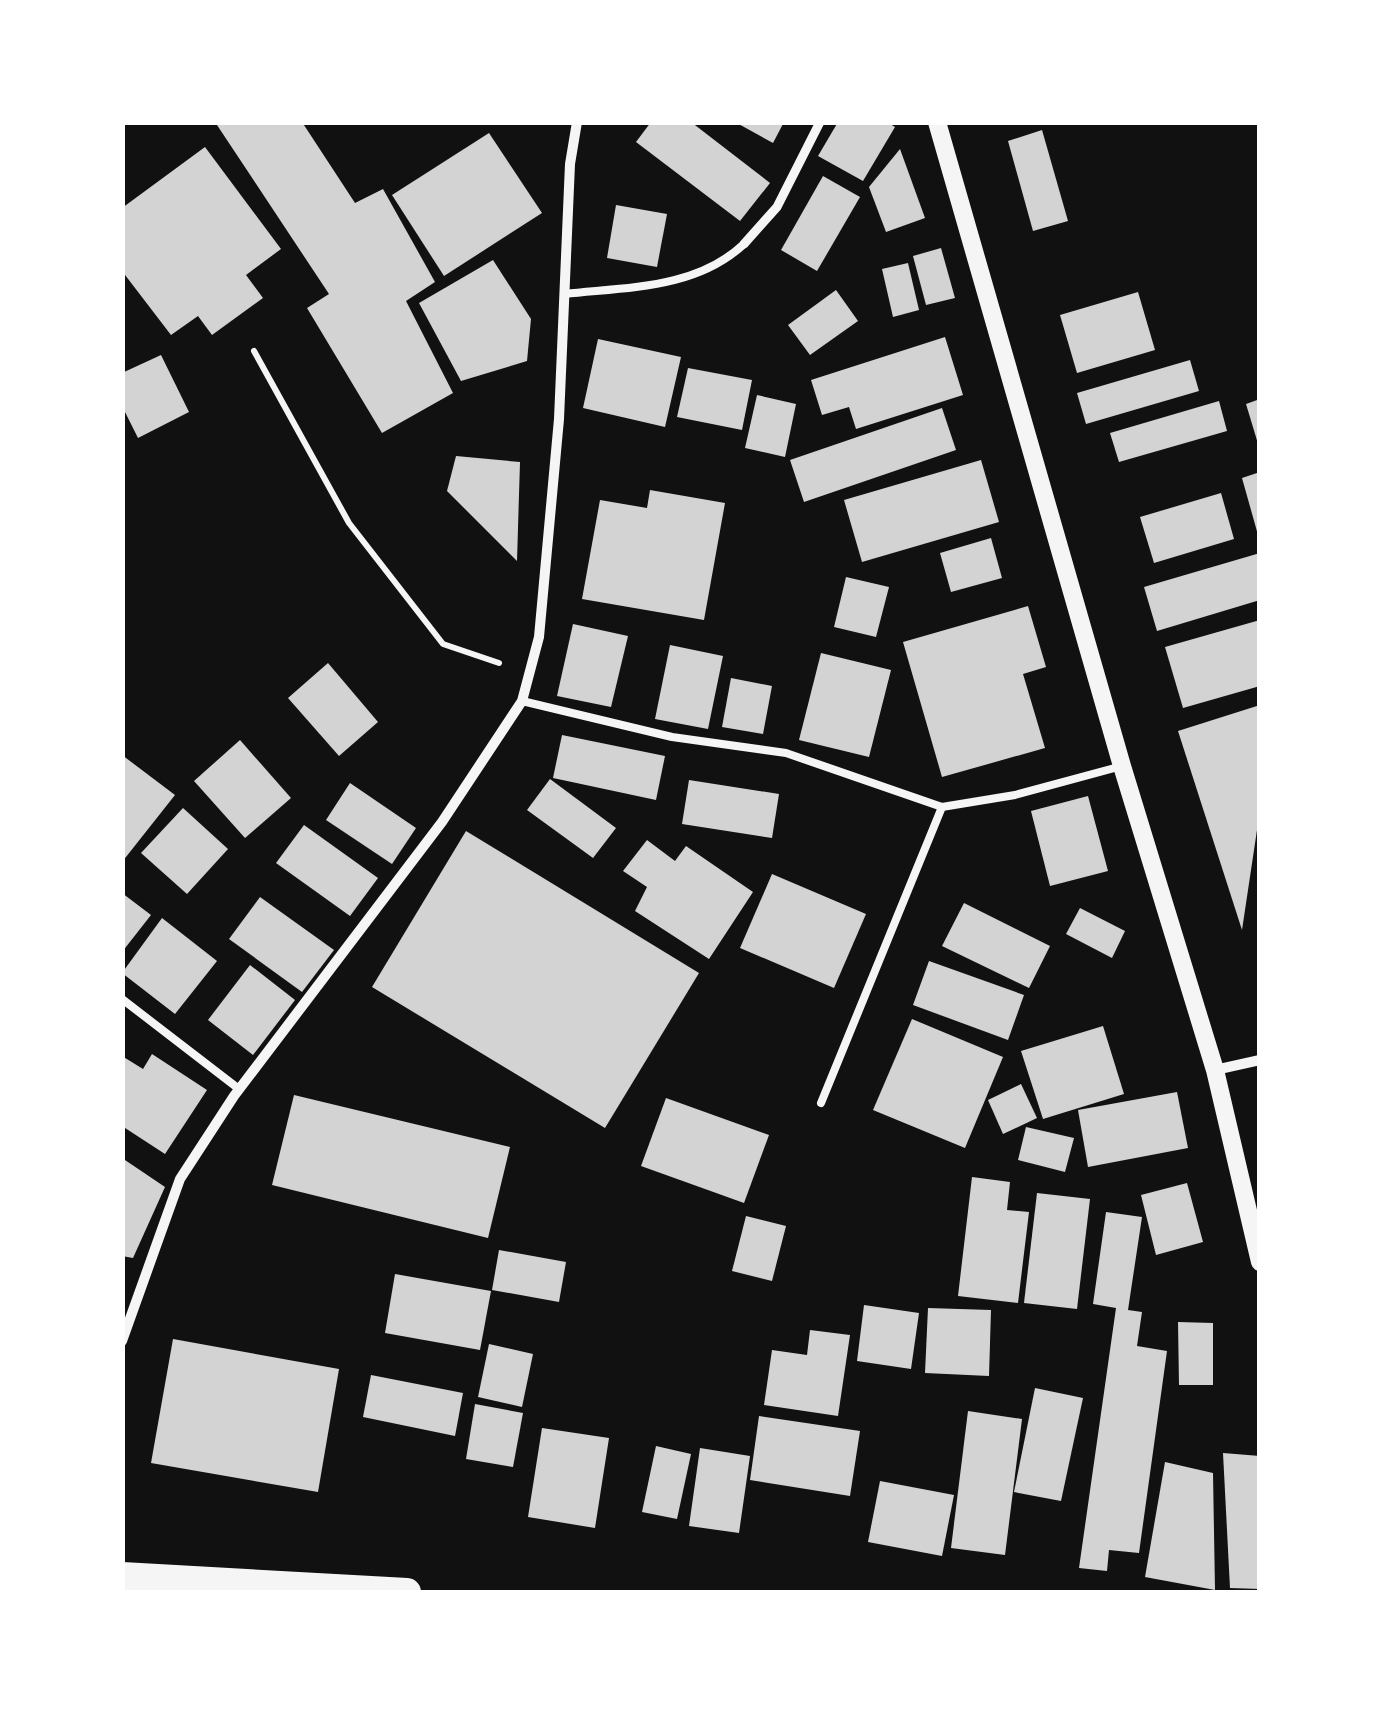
<svg xmlns="http://www.w3.org/2000/svg" width="1382" height="1715" font-family="Overpass,sans-serif">
	<style>
		.building { fill: #d3d3d3 }
		.lines { fill: none; stroke-linecap: round; stroke-linejoin: round }
		.path { stroke: #f5f5f5; stroke-width: 6 }
		.service { stroke: #f5f5f5; stroke-width: 8 }
		.pedestrian { stroke: #f5f5f5; stroke-width: 9 }
		.minor { stroke: #f5f5f5; stroke-width: 10 }
		.tertiary { stroke: #f5f5f5; stroke-width: 18 }
		.trunk { stroke: #f5f5f5; stroke-width: 28 }
	</style>
	<rect width="100%" height="100%" fill="#111"/>
	<g class="building">
		<path d="M215,122H302L355,203L383,189L435,282L406,301L453,393L382,433L307,308L329,294Z"/>
		<path d="M651,122H691L770,183L740,221L636,142Z"/>
		<path d="M735,122H784L773,143Z"/>
		<path d="M838,122H887L895,127L863,181L818,156Z"/>
		<path d="M1042,130L1068,221L1033,231L1008,141Z"/>
		<path d="M489,133L542,213L444,276L392,195Z"/>
		<path d="M205,147L281,249L246,275L263,298L212,335L198,316L171,335L122,271V208Z"/>
		<path d="M900,149L925,218L886,232L869,187Z"/>
		<path d="M823,176L860,197L817,271L781,250Z"/>
		<path d="M616,205L667,214L657,267L607,258Z"/>
		<path d="M941,248L955,298L926,305L913,256Z"/>
		<path d="M493,260L531,319L527,361L461,381L419,303Z"/>
		<path d="M908,263L919,310L893,317L882,269Z"/>
		<path d="M836,290L858,321L810,355L788,325Z"/>
		<path d="M1138,292L1155,350L1077,373L1060,315Z"/>
		<path d="M945,337L963,395L856,429L849,407L822,415L811,380Z"/>
		<path d="M598,339L681,357L665,427L583,408Z"/>
		<path d="M161,355L189,412L138,438L122,406V373Z"/>
		<path d="M1190,360L1199,391L1086,424L1077,393Z"/>
		<path d="M688,368L752,380L742,430L677,417Z"/>
		<path d="M757,395L796,404L785,457L745,448Z"/>
		<path d="M1260,399V447H1259L1246,404Z"/>
		<path d="M1219,401L1227,431L1119,462L1110,433Z"/>
		<path d="M942,408L956,450L804,502L790,460Z"/>
		<path d="M456,456L520,462L517,561L447,491Z"/>
		<path d="M981,460L999,522L862,562L844,500Z"/>
		<path d="M1260,472V535H1258L1242,478Z"/>
		<path d="M650,490L725,503L704,620L582,599L600,500L647,508Z"/>
		<path d="M1221,493L1234,539L1154,563L1140,517Z"/>
		<path d="M991,538L1002,578L951,592L940,553Z"/>
		<path d="M1260,553V600L1157,631L1144,587Z"/>
		<path d="M846,577L889,587L876,637L834,627Z"/>
		<path d="M1028,606L1046,667L1023,674L1045,748L942,777L903,642Z"/>
		<path d="M1260,620V686L1183,708L1165,647Z"/>
		<path d="M573,624L628,636L611,707L557,696Z"/>
		<path d="M670,645L723,656L708,729L655,719Z"/>
		<path d="M821,653L891,670L869,757L799,740Z"/>
		<path d="M328,663L378,722L339,756L288,698Z"/>
		<path d="M731,678L772,686L763,734L722,727Z"/>
		<path d="M1260,705V810L1242,930L1178,731Z"/>
		<path d="M562,735L665,756L656,800L553,778Z"/>
		<path d="M240,740L291,798L245,838L194,781Z"/>
		<path d="M122,755L175,795L122,862Z"/>
		<path d="M550,779L616,828L593,858L527,810Z"/>
		<path d="M689,780L779,794L772,838L682,824Z"/>
		<path d="M350,783L416,828L392,864L326,820Z"/>
		<path d="M1088,796L1108,871L1050,886L1031,811Z"/>
		<path d="M183,808L228,849L187,894L141,853Z"/>
		<path d="M304,825L378,878L350,916L276,863Z"/>
		<path d="M466,831L699,973L605,1128L372,987Z"/>
		<path d="M647,840L675,861L686,846L753,892L709,959L635,911L647,887L623,871Z"/>
		<path d="M772,874L866,914L834,988L740,948Z"/>
		<path d="M122,893L151,915L122,952Z"/>
		<path d="M260,897L334,950L302,992L229,939Z"/>
		<path d="M964,903L1050,946L1029,988L942,946Z"/>
		<path d="M1080,908L1125,931L1112,958L1066,934Z"/>
		<path d="M162,918L217,961L175,1014L122,973Z"/>
		<path d="M929,961L1024,995L1008,1040L913,1005Z"/>
		<path d="M250,965L295,1000L253,1055L208,1020Z"/>
		<path d="M912,1019L1003,1057L965,1148L873,1110Z"/>
		<path d="M1103,1026L1124,1094L1043,1119L1021,1051Z"/>
		<path d="M152,1054L207,1090L165,1154L122,1126V1056L143,1069Z"/>
		<path d="M1021,1084L1037,1118L1003,1134L988,1100Z"/>
		<path d="M1177,1092L1188,1148L1088,1167L1078,1110Z"/>
		<path d="M294,1095L510,1147L488,1238L272,1185Z"/>
		<path d="M666,1098L769,1135L744,1203L641,1166Z"/>
		<path d="M1026,1127L1074,1138L1065,1172L1018,1160Z"/>
		<path d="M122,1158L165,1187L133,1258L122,1256Z"/>
		<path d="M972,1177L1010,1182L1007,1210L1029,1212L1018,1303L958,1296Z"/>
		<path d="M1187,1183L1203,1242L1156,1255L1141,1195Z"/>
		<path d="M1037,1193L1090,1199L1077,1309L1024,1303Z"/>
		<path d="M1106,1212L1142,1217L1128,1310L1142,1312L1137,1346L1167,1351L1139,1553L1109,1550L1107,1571L1079,1568L1116,1308L1093,1304Z"/>
		<path d="M746,1216L786,1226L772,1281L732,1271Z"/>
		<path d="M499,1250L566,1262L559,1302L492,1290Z"/>
		<path d="M395,1274L491,1291L480,1350L385,1333Z"/>
		<path d="M864,1305L919,1313L911,1369L857,1361Z"/>
		<path d="M928,1308L991,1310L989,1376L925,1373Z"/>
		<path d="M1178,1322L1213,1323V1385H1179Z"/>
		<path d="M810,1330L850,1335L838,1416L764,1405L772,1350L807,1355Z"/>
		<path d="M173,1339L339,1369L318,1492L151,1463Z"/>
		<path d="M489,1344L533,1354L522,1407L478,1397Z"/>
		<path d="M371,1375L463,1393L455,1436L363,1417Z"/>
		<path d="M1035,1388L1083,1398L1061,1501L1014,1492Z"/>
		<path d="M475,1404L523,1413L513,1467L466,1459Z"/>
		<path d="M968,1411L1022,1419L1005,1555L951,1548Z"/>
		<path d="M759,1416L860,1431L850,1496L750,1480Z"/>
		<path d="M542,1428L609,1438L595,1528L528,1517Z"/>
		<path d="M656,1446L691,1454L677,1519L642,1512Z"/>
		<path d="M700,1448L750,1456L739,1533L689,1526Z"/>
		<path d="M1223,1453L1260,1456V1589L1230,1588Z"/>
		<path d="M1165,1462L1213,1473L1215,1590L1145,1577Z"/>
		<path d="M880,1481L954,1495L942,1556L868,1542Z"/>
	</g>
	<g class="lines">
		<path class="path" d="M254,351L349,523L443,644L499,663"/>
		<g class="service">
			<path d="M565,294C628,287 696,289 744,244"/>
			<path d="M522,701L672,737L786,753L942,807L1015,795L1122,766"/>
			<path d="M122,999L239,1089"/>
			<path d="M821,1103L942,807"/>
		</g>
		<path class="pedestrian" d="M744,244L777,207L820,122"/>
		<g class="minor">
			<path d="M1215,1070L1260,1060"/>
			<path d="M122,1341L180,1179L234,1096L442,822L522,701L539,637L559,419L570,164L577,122"/>
		</g>
		<path class="tertiary" d="M937,122L1122,766L1215,1070L1260,1262"/>
		<path class="trunk" d="M122,1576L407,1592"/>
	</g>
	<rect width="1382" height="1715" fill="none" stroke="#ffffff" stroke-width="250"/>
</svg>
